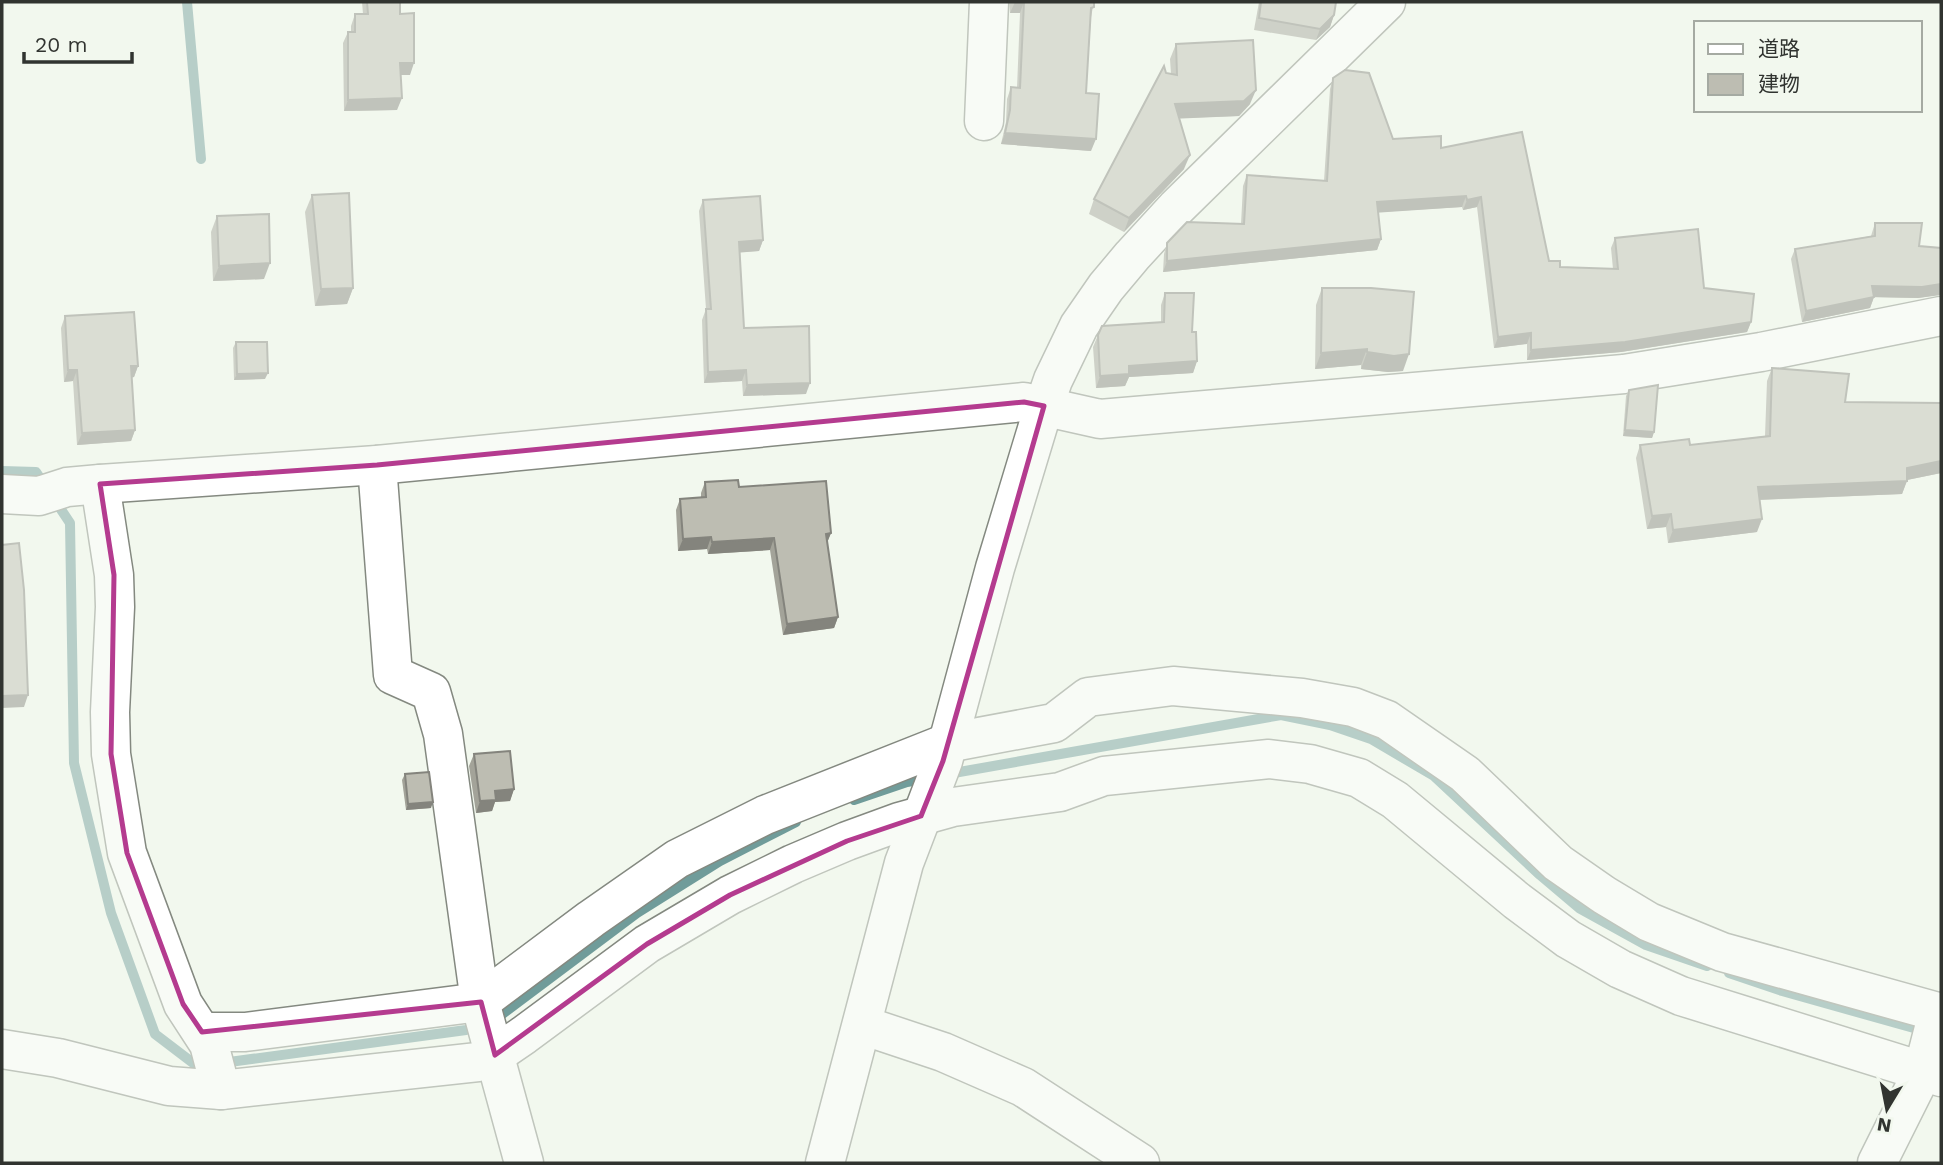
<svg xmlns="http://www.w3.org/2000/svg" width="1943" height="1165" font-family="'Work Sans','Noto Sans JP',sans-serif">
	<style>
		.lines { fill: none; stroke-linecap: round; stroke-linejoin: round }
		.stream { stroke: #709c9a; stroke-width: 10 }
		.minor-casing { stroke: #848980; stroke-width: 41 }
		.minor { stroke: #fff; stroke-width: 38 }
		.wall { fill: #a3a399 }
		.shaded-wall { fill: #84847d }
		.building { fill: #bdbdb2; stroke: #84847d; stroke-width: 2 }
		.marked { fill: none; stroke: #b43b8f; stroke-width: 5; stroke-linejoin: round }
	</style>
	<rect width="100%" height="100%" fill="#f2f8ee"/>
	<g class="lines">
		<g class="stream">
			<path d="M187,2L201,159"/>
			<path d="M2,471L36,472L70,523L74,763L111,913L155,1034L197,1066L206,1065"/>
			<path d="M948,774L1281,715L1330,725L1371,739L1434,776L1540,875L1579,908L1646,945L1707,966"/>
			<path d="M854,800L907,782L929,778"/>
			<path d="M1729,973L1782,991L1928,1032"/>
			<path d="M222,1063L466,1030L501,1015L637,913L720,861L796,822"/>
		</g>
		<g class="minor-casing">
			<g id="minor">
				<path d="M984,121L989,2"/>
				<path d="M377,465L393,675L431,692L443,734L480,1002L524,1163"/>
				<path d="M100,484L114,575L115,607L110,712L111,754L127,853L183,1004L209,1044L221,1090"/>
				<path d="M2,494L39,496L67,487L100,484L377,465L1024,402L1100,419L1624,374L1761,352L1941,316"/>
				<path d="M862,1025L943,1052L1023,1087L1140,1163"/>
				<path d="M202,1032H245L480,1002L591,919L677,859L765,815L947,743L1054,723L1088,697L1173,686L1302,698L1353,707L1387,720L1465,774L1558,863L1604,895L1649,922L1722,952L1941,1013"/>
				<path d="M2,1049L58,1058L169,1086L221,1090L478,1062L495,1055L524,1035L647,944L730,895L793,864L847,841L899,822L953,807L1060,792L1104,776L1269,759L1310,764L1359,778L1395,800L1517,901L1568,939L1620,969L1681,996L1941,1077"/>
				<path d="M825,1163L904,863L943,761L995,568L1044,406L1053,380L1079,326L1106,287L1132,256L1176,208L1386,2"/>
				<path d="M1877,1163L1923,1071L1938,1012"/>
			</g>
		</g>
		<use href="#minor" class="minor"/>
	</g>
	<g class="wall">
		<path d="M362,2H400V14L410,75H401L397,110L344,111L343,43L348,32H351V26L355,14H363Z"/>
		<path d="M1009,2H1094L1091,17L1086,93L1091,151L1001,144L1006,122L1007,99L1011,87L1017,88L1020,13H1010Z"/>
		<path d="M1259,2H1336L1334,15L1330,27L1316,40L1254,30Z"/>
		<path d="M1176,44L1250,104L1239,116L1179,118L1184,169L1124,232L1089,214L1094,199L1166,73L1171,74L1170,59Z"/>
		<path d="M1333,78L1393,139L1441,148L1549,261L1560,267L1613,269L1611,248L1615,238L1704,288L1751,322L1747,332L1621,352L1527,360V344L1494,348L1477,207L1463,210L1462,207L1378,212L1381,239L1377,250L1163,272L1164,254L1167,243L1241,224L1243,186L1247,175L1324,181L1330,89Z"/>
		<path d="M312,195L353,288L347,304L315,306L305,212Z"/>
		<path d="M703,200L763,240L759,251L740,252L744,328L806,394L743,396L742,381L704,383L702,320L706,309L699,211Z"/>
		<path d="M217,216L264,279L213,281L211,232Z"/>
		<path d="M1875,223L1919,246L1937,295L1918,298L1874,297L1870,308L1802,322L1791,259L1795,249L1871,236Z"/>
		<path d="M1322,288L1403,371L1388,372L1361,369V365L1315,369L1316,305Z"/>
		<path d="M1165,293L1192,332L1197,361L1193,373L1129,377L1125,386L1096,388L1093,347L1098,335L1161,322V305Z"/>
		<path d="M65,316L138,366L134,377L131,378L135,430L131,441L77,445L73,381L64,382L61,328Z"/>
		<path d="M236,342L265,379L234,380L233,348Z"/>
		<path d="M1772,368L1845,402L1941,403V473L1907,480L1902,494L1759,500L1757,532L1668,543L1666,527L1647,529L1636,458L1640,445H1690L1765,436L1767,381Z"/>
		<path d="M1629,390L1654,432L1652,438L1623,436L1626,396Z"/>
		<path d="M705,482L739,487L831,533L827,543L838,617L834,628L783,635L770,550L708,554L707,549L678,551L676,510L680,499L701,498V493Z"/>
		<path d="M474,754L514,789L510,801L495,802L492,811L476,813L469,766Z"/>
		<path d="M405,774L431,808L406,810L402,780Z"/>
	</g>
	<g class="shaded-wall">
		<path d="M1015,2H1024L1020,13H1010Z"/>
		<path d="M1334,15L1330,27L1316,40L1320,29Z"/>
		<path d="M400,63H414L410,75H396Z"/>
		<path d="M1256,90L1250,104L1239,116L1170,119L1175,104Z"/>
		<path d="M402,98L397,110L344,111L348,100Z"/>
		<path d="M1005,133L1096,139L1091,151L1001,144Z"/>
		<path d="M1190,155L1184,169L1124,232L1129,218Z"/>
		<path d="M1466,196L1462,207L1373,213L1377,202Z"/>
		<path d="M1481,197L1477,207L1463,210L1467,200Z"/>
		<path d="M1381,239L1377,250L1163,272L1167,261Z"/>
		<path d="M763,240L759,251L735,253L739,242Z"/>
		<path d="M270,263L264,279L213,281L219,266Z"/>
		<path d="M1941,284V295L1918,298L1868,297L1872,286Z"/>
		<path d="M353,288L347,304L315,306L321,289Z"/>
		<path d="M1874,297L1870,308L1802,322L1806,311Z"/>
		<path d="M1751,322L1747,332L1621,352L1527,360L1531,350Z"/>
		<path d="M1531,333L1527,344L1494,348L1498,337Z"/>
		<path d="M1367,349L1361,365L1315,369L1321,353Z"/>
		<path d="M1367,352L1409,354L1403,371L1388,372L1361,369Z"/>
		<path d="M1197,361L1193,373L1129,377L1125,386L1096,388L1100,376L1129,366Z"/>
		<path d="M131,366H138L134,377L126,378Z"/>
		<path d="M68,370H77L73,381L64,382Z"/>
		<path d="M746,370L742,381L704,383L708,372Z"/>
		<path d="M268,373L265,379L234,380L237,374Z"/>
		<path d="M810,383L806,394L743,396L747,385Z"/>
		<path d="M135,430L131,441L77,445L82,433Z"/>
		<path d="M1625,430L1654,432L1652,438L1623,436Z"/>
		<path d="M1941,461V473L1902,481L1907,468Z"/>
		<path d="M1907,481L1902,494L1753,500L1758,487Z"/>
		<path d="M1671,514L1666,527L1647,529L1652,516Z"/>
		<path d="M1762,519L1757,532L1668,543L1673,530Z"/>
		<path d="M831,533L826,545V534Z"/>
		<path d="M711,537L707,549L678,551L683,539Z"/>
		<path d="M774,538L770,550L708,554L712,542Z"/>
		<path d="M838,617L834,628L783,635L787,624Z"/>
		<path d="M28,695L24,707L2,708V696Z"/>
		<path d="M514,789L510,801L495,802L492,811L476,813L480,801L495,791Z"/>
		<path d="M433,802L431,808L406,810L408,804Z"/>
	</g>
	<g class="building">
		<path d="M367,2H400V14L414,13V63H400L402,98L348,100V32H355V14H368Z"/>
		<path d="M1024,2H1094V7L1091,8L1086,93L1099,94L1096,139L1005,133L1010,110L1011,87L1020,88Z"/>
		<path d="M1261,2H1336L1334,15L1320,29L1259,18Z"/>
		<path d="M1253,40L1256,90L1244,101L1175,104L1190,155L1129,218L1094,199L1164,66L1166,73L1177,75L1176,44Z"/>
		<path d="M1345,70L1369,73L1393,139L1441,136V148L1522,132L1549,261H1560V267L1618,269L1615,238L1698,229L1704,288L1754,294L1751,322L1625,342L1531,350V333L1498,337L1481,197L1467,200L1466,196L1377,202L1381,239L1167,261V243L1187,222L1244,224L1247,175L1327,181L1333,78Z"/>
		<path d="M349,193L353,288L321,289L312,195Z"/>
		<path d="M760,196L763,240L739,242L744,328L809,326L810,383L747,385L746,370L708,372L706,309H711L703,200Z"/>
		<path d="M269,214L270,263L219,266L217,216Z"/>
		<path d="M1875,223H1922L1919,246L1941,248V284L1922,287L1872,286L1874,297L1806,311L1795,249L1875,236Z"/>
		<path d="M1322,288H1371L1414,292L1409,354L1394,356L1367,352V349L1321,353Z"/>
		<path d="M1165,293H1194L1192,332H1196L1197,361L1129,366V374L1100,376L1098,335L1102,326L1164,322Z"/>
		<path d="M134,312L138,366H131L135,430L82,433L77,370H68L65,316Z"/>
		<path d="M236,342H267L268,373L237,374Z"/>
		<path d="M1772,368L1849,374L1845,402L1941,403V461L1907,468V481L1758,487L1762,519L1673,530L1671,514L1652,516L1640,445L1689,439L1690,445L1770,436Z"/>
		<path d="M1658,385L1654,432L1625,430L1629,390Z"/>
		<path d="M738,480L739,487L826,481L831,533L826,534L838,617L787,624L774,538L712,542L711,537L683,539L680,499L706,497L705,482Z"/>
		<path d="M19,543L24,590L28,695L2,696V545Z"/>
		<path d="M510,751L514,789L495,791L496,800L480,801L474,754Z"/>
		<path d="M429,772L433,802L408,804L405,774Z"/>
	</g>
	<path d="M0 0H1943V1165H0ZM1024,402L1044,406L943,761L921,816L847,841L730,895L647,944L495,1055L481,1002L202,1032L183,1004L127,853L111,754L114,575L100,484L377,465Z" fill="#f2f8ee" fill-opacity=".55" fill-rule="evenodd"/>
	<path class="marked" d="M1024,402L1044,406L943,761L921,816L847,841L730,895L647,944L495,1055L481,1002L202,1032L183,1004L127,853L111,754L114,575L100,484L377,465Z"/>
	<rect width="1943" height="1165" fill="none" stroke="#313430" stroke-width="7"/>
	<rect x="1694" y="21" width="228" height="91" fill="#f2f8ee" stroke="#a5aaa2" stroke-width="2"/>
	<rect x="1708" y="44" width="35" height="10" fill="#ffffff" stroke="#a5aaa2" stroke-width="2"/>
	<text x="1758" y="56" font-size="21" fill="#313430">道路</text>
	<rect x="1708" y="74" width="35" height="21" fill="#bdbdb2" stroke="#a5aaa2" stroke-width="2"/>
	<text x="1758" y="91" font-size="21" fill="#313430">建物</text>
	<g transform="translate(1887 1109) rotate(190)" stroke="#f2f8ee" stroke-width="5" paint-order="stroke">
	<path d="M0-5L12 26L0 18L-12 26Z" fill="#313430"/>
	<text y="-10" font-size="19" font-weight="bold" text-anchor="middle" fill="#313430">N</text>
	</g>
	<path d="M24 52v10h108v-10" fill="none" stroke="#313430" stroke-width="3.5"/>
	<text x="35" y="52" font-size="21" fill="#313430" stroke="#f2f8ee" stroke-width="5" paint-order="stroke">20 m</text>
</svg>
